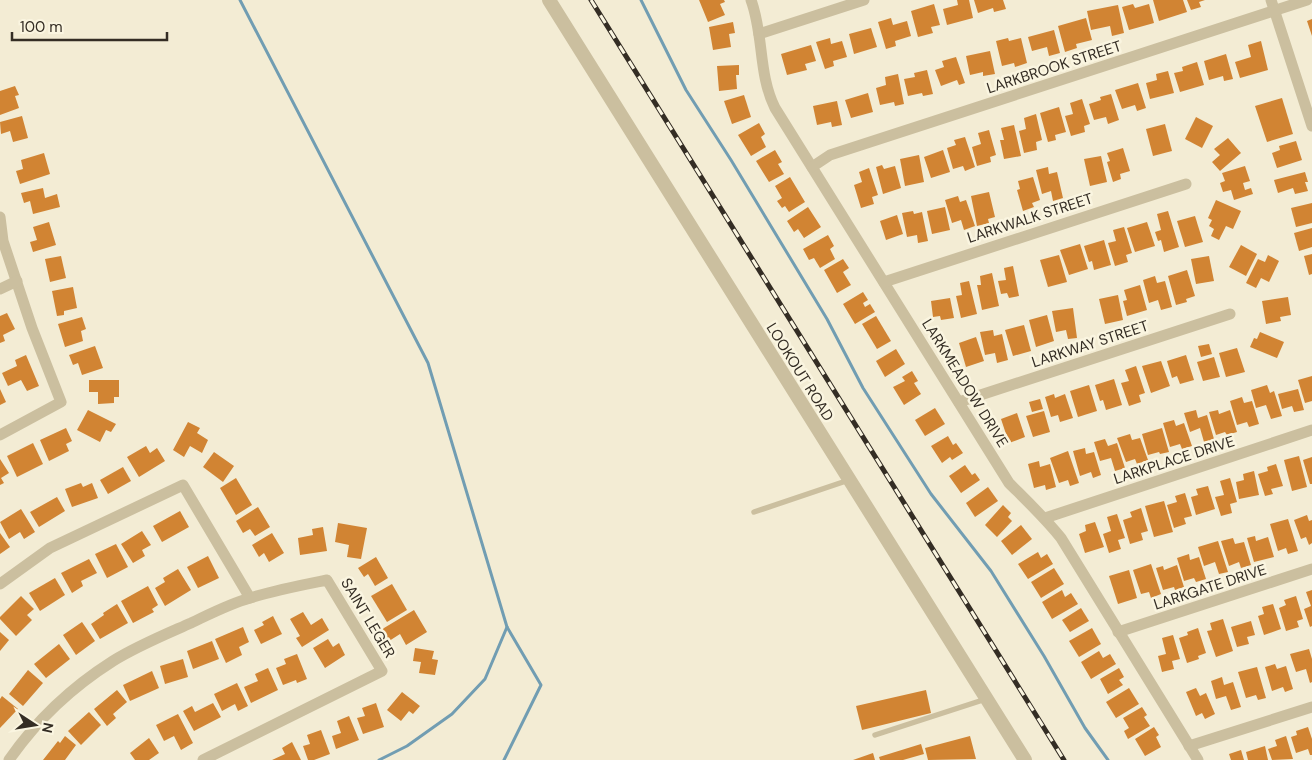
<svg xmlns="http://www.w3.org/2000/svg" width="1312" height="760" font-family="'DM Sans',sans-serif">
	<style>
		.lines { fill: none; stroke-linecap: round; stroke-linejoin: round }
		.stream { stroke: #719db2; stroke-width: 3 }
		.building { fill: #d18433 }
		.service { stroke: #cbbf9f; stroke-width: 5.5 }
		.minor { stroke: #cbbf9f; stroke-width: 11 }
		.tertiary { stroke: #cbbf9f; stroke-width: 14 }
		.rail-casing { stroke: #342d24; stroke-width: 5 }
		.rail { stroke: #faf5e0; stroke-width: 3; stroke-dasharray: 9; stroke-linecap: butt }
		.labels { text-anchor: middle; stroke-width: 5; stroke-linejoin: round; paint-order: stroke }
		.street-label { font-size: 15px; fill: #342d24; stroke: #faf5e0 }
	</style>
	<rect width="100%" height="100%" fill="#f3ecd4"/>
	<g class="lines">
		<g class="stream">
			<path d="M240,0L428,363L507,627L541,685L504,760"/>
			<path d="M641,0L686,90L731,160L827,319L863,388L931,494L991,571L1044,656L1085,728L1108,760"/>
			<path d="M379,760L407,746L452,714L485,679L507,627"/>
		</g>
	</g>
	<g class="building">
		<path d="M699,0H724L725,2L720,4L725,15L708,22Z"/>
		<path d="M957,0H969L973,18L947,25L943,9L958,5Z"/>
		<path d="M974,0H1003L1006,9L994,12L993,8L978,13Z"/>
		<path d="M1153,0H1183L1187,12L1159,21Z"/>
		<path d="M1187,0H1205L1199,2L1201,7L1191,10Z"/>
		<path d="M934,4L940,25L931,27L933,33L918,37L911,11Z"/>
		<path d="M1133,4L1135,8L1149,4L1154,23L1129,30L1122,7Z"/>
		<path d="M1118,5L1124,33L1112,36L1110,26L1091,30L1087,11Z"/>
		<path d="M891,18L893,25L907,21L911,36L895,41L896,46L886,49L878,22Z"/>
		<path d="M1086,18L1092,40L1076,44L1077,48L1065,52L1058,26Z"/>
		<path d="M1312,19V36L1307,21Z"/>
		<path d="M733,22L735,33L729,34L731,47L713,50L709,27Z"/>
		<path d="M871,28L877,47L854,54L849,34Z"/>
		<path d="M1054,30L1060,53L1049,56L1047,47L1032,51L1028,37Z"/>
		<path d="M830,38L831,44L842,41L847,57L833,61L834,66L825,69L816,42Z"/>
		<path d="M1008,38L1009,41L1021,38L1027,63L1015,67L1014,63L1002,66L996,41Z"/>
		<path d="M1261,41L1268,70L1240,78L1235,62L1251,57L1248,45Z"/>
		<path d="M811,45L816,61L805,64L807,70L787,75L781,54Z"/>
		<path d="M990,51L995,74L983,76V72L970,75L966,56Z"/>
		<path d="M1226,54L1233,79L1224,81L1223,76L1209,80L1204,61Z"/>
		<path d="M956,57L965,83L959,85L957,80L941,86L935,70L944,67L942,61Z"/>
		<path d="M1197,62L1204,85L1180,92L1174,73L1183,71L1182,67Z"/>
		<path d="M739,65V75H736L737,89L719,91L717,66Z"/>
		<path d="M927,70L933,94L923,96L922,93L908,96L904,79L915,77L914,73Z"/>
		<path d="M1168,71L1174,93L1150,99L1146,83L1157,80L1156,74Z"/>
		<path d="M898,74L904,104L895,106L894,102L880,105L876,88L886,85L885,77Z"/>
		<path d="M1138,83L1146,108L1137,111L1135,105L1122,109L1115,90Z"/>
		<path d="M15,86L19,95L15,96L19,108L0,115V91Z"/>
		<path d="M868,93L873,112L851,118L845,100Z"/>
		<path d="M1111,94L1119,120L1108,124L1106,117L1094,120L1089,104L1101,100L1100,97Z"/>
		<path d="M744,95L751,117L732,124L724,101Z"/>
		<path d="M1282,98L1293,134L1267,142L1255,106Z"/>
		<path d="M1082,99L1090,124L1084,126L1085,132L1071,136L1065,116L1073,114L1070,103Z"/>
		<path d="M837,101L842,125L832,127L831,122L817,125L813,106Z"/>
		<path d="M1059,107L1066,132L1055,135L1056,140L1048,142L1040,113Z"/>
		<path d="M1036,114L1042,140L1036,142L1037,150L1024,153L1019,131L1026,129L1024,118Z"/>
		<path d="M22,116L28,138L13,142L10,131L1,134L0,122Z"/>
		<path d="M1196,117L1213,126L1202,148L1185,139Z"/>
		<path d="M759,123L765,134L761,137L766,147L751,156L738,135Z"/>
		<path d="M1165,124L1172,151L1153,156L1146,129Z"/>
		<path d="M1014,125L1021,156L1004,159L1000,140H1004L1001,128Z"/>
		<path d="M989,130L996,155L990,157L991,162L977,166L972,147L981,144L978,133Z"/>
		<path d="M965,137L975,167L965,171L963,166L953,169L947,148L956,145L954,140Z"/>
		<path d="M1228,138L1241,153L1220,171L1212,162L1220,155L1214,149Z"/>
		<path d="M1296,141L1302,160L1277,168L1272,153L1280,150L1279,146Z"/>
		<path d="M1123,148L1130,171L1120,174L1121,179L1113,182L1107,162L1110,161L1107,153Z"/>
		<path d="M775,150L782,162L778,164L784,174L769,182L756,161Z"/>
		<path d="M943,150L950,172L931,178L924,157Z"/>
		<path d="M44,153L50,174L20,184L16,171L23,169L21,160Z"/>
		<path d="M919,155L924,182L905,186L900,159Z"/>
		<path d="M1101,156L1107,182L1090,186L1084,159Z"/>
		<path d="M882,165L884,169L895,166L901,188L883,194L876,167Z"/>
		<path d="M1245,166L1250,181L1243,183L1245,190L1251,188L1253,194L1234,200L1231,190L1223,192L1220,183L1225,181L1222,173Z"/>
		<path d="M1048,167L1049,174L1057,172L1063,198L1053,201L1051,191L1042,194L1036,170Z"/>
		<path d="M869,168L878,195L872,197L874,204L861,208L854,185L862,182L859,172Z"/>
		<path d="M1305,172L1308,182H1305L1308,191L1295,194L1293,188L1278,193L1274,180Z"/>
		<path d="M790,177L805,202L789,212L785,206L782,208L777,201L782,198L775,186Z"/>
		<path d="M1033,177L1040,200L1032,203L1034,207L1023,211L1017,190L1020,189L1018,181Z"/>
		<path d="M43,188L45,198L57,194L60,207L33,214L30,201L24,203L21,193Z"/>
		<path d="M989,192L995,217L988,219L989,223L977,226L971,196Z"/>
		<path d="M958,196L960,202L966,200L975,226L964,230L961,220L952,223L945,200Z"/>
		<path d="M1216,200L1241,211L1233,229L1226,226L1219,240L1211,236L1214,229L1209,226L1212,220L1208,218Z"/>
		<path d="M1312,203V223L1296,227L1291,208Z"/>
		<path d="M808,207L821,227L804,238L798,229L794,232L787,221Z"/>
		<path d="M945,207L950,230L932,234L927,211Z"/>
		<path d="M913,211L914,214L922,212L928,241L918,243L917,235L907,237L902,213Z"/>
		<path d="M1168,211L1179,247L1164,252L1161,240L1158,241L1155,232L1161,230L1157,214Z"/>
		<path d="M897,215L903,234L886,240L880,221Z"/>
		<path d="M1195,216L1203,242L1185,247L1177,221Z"/>
		<path d="M49,222L56,245L33,252L30,242L37,240L33,227Z"/>
		<path d="M1147,222L1155,246L1135,252L1127,228Z"/>
		<path d="M1124,227L1132,253L1126,255L1128,262L1115,266L1108,243L1116,241L1113,230Z"/>
		<path d="M1312,228V247L1299,251L1294,233Z"/>
		<path d="M828,235L834,246L830,249L835,259L820,268L814,258L809,260L803,249Z"/>
		<path d="M1104,240L1111,265L1094,270L1092,261L1089,262L1084,246Z"/>
		<path d="M1080,244L1088,269L1069,275L1060,250Z"/>
		<path d="M1241,245L1257,254L1246,276L1229,267Z"/>
		<path d="M1312,254V274L1309,275L1304,256Z"/>
		<path d="M1059,255L1067,282L1048,287L1040,260Z"/>
		<path d="M1268,255L1279,261L1269,282L1261,278L1256,288L1246,283L1258,259L1265,262Z"/>
		<path d="M61,256L66,278L50,282L45,259Z"/>
		<path d="M1209,256L1214,281L1196,284L1191,259Z"/>
		<path d="M843,259L849,268L843,272L851,285L837,293L824,270Z"/>
		<path d="M1013,266L1019,296L1009,298L1007,293L1001,294L998,281L1006,280L1004,268Z"/>
		<path d="M1187,270L1195,296L1186,299L1187,302L1176,305L1168,276Z"/>
		<path d="M992,273L999,306L982,310L977,285H981L980,276Z"/>
		<path d="M1155,276L1157,283L1165,281L1172,307L1161,310L1158,300L1149,303L1143,280Z"/>
		<path d="M969,281L977,314L961,318L956,296L962,295L960,283Z"/>
		<path d="M1140,285L1147,310L1127,316L1123,301L1127,300L1124,290Z"/>
		<path d="M73,287L77,308L64,311V315L57,316L52,291Z"/>
		<path d="M863,292L868,300L863,303L865,307L870,304L875,312L855,324L843,304Z"/>
		<path d="M1118,295L1123,320L1105,324L1099,299Z"/>
		<path d="M1288,297L1291,315L1280,317L1281,321L1266,324L1262,301Z"/>
		<path d="M950,298L954,318L941,320L940,316L933,317L931,301Z"/>
		<path d="M1073,308L1077,338L1068,339L1066,330L1056,332L1052,311Z"/>
		<path d="M7,313L15,329L3,335L5,341L0,343V316Z"/>
		<path d="M1047,315L1054,341L1036,347L1029,320Z"/>
		<path d="M876,316L891,341L877,349L862,324Z"/>
		<path d="M82,317L86,329L81,331L83,341L65,347L58,324Z"/>
		<path d="M1024,325L1031,351L1013,356L1005,330Z"/>
		<path d="M993,330L994,336L1002,334L1008,360L997,363L995,353L985,355L980,332Z"/>
		<path d="M1260,332L1284,342L1277,358L1250,347L1254,338L1257,339Z"/>
		<path d="M976,337L984,361L966,367L959,343Z"/>
		<path d="M1209,344L1212,354L1201,357L1198,346Z"/>
		<path d="M95,346L103,368L82,375L78,363L73,365L69,355Z"/>
		<path d="M1237,348L1245,372L1226,377L1219,353Z"/>
		<path d="M896,349L905,364L885,377L876,361Z"/>
		<path d="M26,355L39,386L27,391L21,380L8,386L2,373L17,366L15,360Z"/>
		<path d="M1186,355L1194,380L1180,384L1177,376L1172,378L1167,361Z"/>
		<path d="M1214,357L1220,377L1203,381L1197,362Z"/>
		<path d="M1161,361L1170,386L1151,393L1142,366Z"/>
		<path d="M1136,366L1145,393L1139,395L1141,402L1129,406L1121,383L1129,381L1125,370Z"/>
		<path d="M912,371L918,381L914,383L921,394L904,405L893,387L905,381L902,377Z"/>
		<path d="M1312,376V401L1305,403L1298,380Z"/>
		<path d="M1114,379L1122,405L1106,410L1103,400L1100,401L1095,385Z"/>
		<path d="M89,380H119V397H114V403L98,404V392H89Z"/>
		<path d="M1089,385L1097,411L1078,417L1070,391Z"/>
		<path d="M1267,385L1270,393L1274,391L1282,416L1271,419L1266,405L1256,408L1251,390Z"/>
		<path d="M0,389L6,402L0,405Z"/>
		<path d="M1298,389L1304,410L1294,412L1292,406L1282,409L1278,394Z"/>
		<path d="M1054,394L1055,398L1065,394L1073,418L1060,422L1058,415L1051,417L1045,397Z"/>
		<path d="M1242,397L1244,403L1252,401L1259,424L1249,427L1247,422L1237,425L1230,401Z"/>
		<path d="M1040,399L1043,409L1032,412L1029,402Z"/>
		<path d="M935,408L945,424L925,436L915,420Z"/>
		<path d="M88,410L116,424L111,432L106,430L100,442L77,430Z"/>
		<path d="M1196,410L1198,418L1207,415L1214,439L1204,442L1200,428L1190,432L1184,413Z"/>
		<path d="M1218,410L1219,414L1230,410L1237,432L1227,435L1225,432L1216,435L1209,412Z"/>
		<path d="M1044,411L1050,432L1033,437L1026,416Z"/>
		<path d="M1017,413L1025,437L1009,443L1001,419Z"/>
		<path d="M1174,420L1176,426L1184,423L1192,446L1182,449L1180,444L1170,447L1163,423Z"/>
		<path d="M188,422L200,428L197,433L208,440L202,453L190,446L184,457L173,450Z"/>
		<path d="M66,428L72,441L66,444L69,451L49,461L40,440Z"/>
		<path d="M1162,428L1169,452L1160,454L1159,452L1148,455L1142,434Z"/>
		<path d="M1130,434L1132,440L1140,438L1148,460L1137,464L1135,459L1126,462L1117,438Z"/>
		<path d="M948,436L953,445L956,443L963,453L952,460L950,457L942,463L931,446Z"/>
		<path d="M1105,439L1108,446L1117,443L1125,468L1115,471L1111,458L1100,461L1094,442Z"/>
		<path d="M33,443L43,464L17,477L7,456Z"/>
		<path d="M146,446L150,453L157,448L165,461L139,477L127,457Z"/>
		<path d="M1085,448L1086,454L1094,452L1101,475L1093,478L1091,472L1080,476L1073,451Z"/>
		<path d="M1068,451L1079,483L1070,486L1068,480L1059,483L1050,458Z"/>
		<path d="M214,452L234,466L223,482L203,467Z"/>
		<path d="M1299,456L1307,487L1292,491L1284,460Z"/>
		<path d="M1312,457V484H1310L1303,460Z"/>
		<path d="M0,459L9,473L1,478L4,483L0,485Z"/>
		<path d="M1039,461L1040,467L1050,464L1056,487L1046,490L1045,485L1034,488L1028,464Z"/>
		<path d="M1276,464L1283,486L1271,489L1273,494L1265,496L1258,474L1268,471L1267,467Z"/>
		<path d="M965,465L972,475L975,473L980,480L961,493L949,476Z"/>
		<path d="M123,467L131,481L108,494L100,480Z"/>
		<path d="M1254,471L1259,495L1239,499L1236,482L1244,480L1243,474Z"/>
		<path d="M236,478L252,505L236,515L220,488Z"/>
		<path d="M1230,478L1237,502L1230,504L1232,513L1221,516L1215,497L1224,495L1220,481Z"/>
		<path d="M81,483L83,487L92,483L98,498L72,507L65,489Z"/>
		<path d="M1208,486L1215,509L1196,515L1191,497L1198,495L1196,489Z"/>
		<path d="M988,487L998,501L975,517L966,503Z"/>
		<path d="M1185,493L1192,516L1184,518L1186,524L1174,528L1167,505L1177,502L1175,496Z"/>
		<path d="M57,497L65,511L39,527L30,512Z"/>
		<path d="M1164,501L1173,532L1154,537L1145,506Z"/>
		<path d="M1003,505L1011,513L1008,517L1012,521L997,537L985,525Z"/>
		<path d="M258,507L270,527L255,536L250,529L243,533L236,521Z"/>
		<path d="M1141,508L1148,531L1141,533L1143,540L1130,544L1123,520L1132,517L1130,512Z"/>
		<path d="M21,509L35,532L24,539L20,532L9,539L0,522Z"/>
		<path d="M180,511L189,527L162,542L153,526Z"/>
		<path d="M1117,514L1125,538L1118,540L1121,549L1109,553L1103,534L1111,531L1107,517Z"/>
		<path d="M1307,515L1309,521L1312,520V543L1309,545L1306,537L1301,539L1294,520Z"/>
		<path d="M1288,519L1298,551L1288,554L1286,548L1278,551L1270,524Z"/>
		<path d="M1095,522L1104,547L1085,553L1079,534L1086,531L1085,525Z"/>
		<path d="M338,523L367,528L361,559L347,557L349,545L335,542Z"/>
		<path d="M1021,525L1032,539L1012,555L1001,541Z"/>
		<path d="M323,527L327,551L300,555L298,538L313,535L312,529Z"/>
		<path d="M142,531L151,545L142,550L145,556L133,563L121,544Z"/>
		<path d="M0,533L10,547L0,554Z"/>
		<path d="M272,533L284,553L269,562L264,553L259,557L252,545Z"/>
		<path d="M1255,536L1256,541L1268,537L1274,557L1254,562L1247,538Z"/>
		<path d="M1233,538L1235,544L1244,542L1251,565L1241,568L1239,562L1229,566L1221,541Z"/>
		<path d="M1218,541L1228,572L1219,574L1215,562L1204,566L1198,547Z"/>
		<path d="M116,544L128,567L107,578L95,554Z"/>
		<path d="M1038,552L1041,558L1047,554L1053,564L1028,579L1018,564Z"/>
		<path d="M1189,554L1190,560L1199,557L1206,579L1196,582L1194,578L1184,581L1177,558Z"/>
		<path d="M208,556L219,578L198,588L187,567Z"/>
		<path d="M376,557L388,578L375,586L368,574L364,577L358,568Z"/>
		<path d="M89,559L97,573L81,581L83,586L72,593L61,573Z"/>
		<path d="M1151,564L1161,594L1151,598L1149,592L1141,594L1133,570Z"/>
		<path d="M1177,565L1184,587L1175,590L1174,587L1163,590L1156,568L1163,566L1164,570Z"/>
		<path d="M1054,568L1064,584L1041,598L1031,582Z"/>
		<path d="M178,569L191,590L165,606L155,588L165,582L163,578Z"/>
		<path d="M1129,570L1137,598L1118,604L1109,576Z"/>
		<path d="M55,578L65,595L40,611L29,593Z"/>
		<path d="M392,584L407,610L387,622L371,596Z"/>
		<path d="M148,586L158,605L152,609L154,612L133,623L121,601Z"/>
		<path d="M1062,590L1065,597L1071,593L1078,604L1052,619L1042,602Z"/>
		<path d="M1312,590V626L1310,627L1304,609L1311,606L1306,592Z"/>
		<path d="M21,596L34,609L27,615L32,620L16,636L0,619V617Z"/>
		<path d="M1296,596L1303,619L1297,621L1299,627L1286,631L1279,608L1286,605L1284,600Z"/>
		<path d="M117,604L128,623L100,639L91,624L104,615L103,613Z"/>
		<path d="M1273,604L1281,629L1264,635L1258,616L1264,614L1262,607Z"/>
		<path d="M1081,608L1089,621L1070,632L1062,620Z"/>
		<path d="M414,610L427,632L406,645L400,634L386,643L379,631Z"/>
		<path d="M303,612L311,625L322,618L329,630L302,647L296,638L300,636L290,619Z"/>
		<path d="M273,616L282,634L261,644L254,630L264,625L262,622Z"/>
		<path d="M1223,619L1233,651L1216,657L1207,631L1212,630L1210,623Z"/>
		<path d="M1251,621L1255,635L1247,637L1249,644L1237,647L1231,627Z"/>
		<path d="M82,622L95,641L76,655L63,635Z"/>
		<path d="M243,627L249,642L239,647L242,655L226,663L215,639Z"/>
		<path d="M1092,628L1101,644L1079,657L1069,641Z"/>
		<path d="M1198,628L1206,653L1198,656L1199,659L1187,663L1179,638L1188,635L1187,632Z"/>
		<path d="M0,632L9,640L0,651Z"/>
		<path d="M1173,635L1180,659L1172,661L1174,669L1162,672L1158,656L1166,654L1162,638Z"/>
		<path d="M328,639L333,647L339,643L345,655L325,668L313,648Z"/>
		<path d="M212,641L219,659L193,669L187,651Z"/>
		<path d="M59,644L70,659L46,678L34,664Z"/>
		<path d="M415,648L434,651L432,659L438,660L435,675L419,673L421,662L413,661Z"/>
		<path d="M1309,649L1312,659V682L1310,683L1306,669L1296,672L1290,654Z"/>
		<path d="M1099,651L1103,658L1110,654L1116,664L1091,679L1081,662Z"/>
		<path d="M297,654L307,679L297,683L296,680L283,685L276,668L286,664L284,659Z"/>
		<path d="M183,659L188,677L165,684L160,666Z"/>
		<path d="M1275,664L1277,669L1286,666L1293,689L1285,692L1283,687L1272,691L1265,667Z"/>
		<path d="M1257,667L1266,698L1258,700L1256,695L1246,698L1238,672Z"/>
		<path d="M268,668L278,690L251,703L244,687L258,681L255,674Z"/>
		<path d="M1119,668L1124,677L1119,680L1123,685L1108,694L1100,679Z"/>
		<path d="M28,670L43,683L23,706L9,694Z"/>
		<path d="M152,671L159,688L130,701L123,685Z"/>
		<path d="M1222,677L1224,685L1233,682L1241,707L1231,710L1226,696L1216,699L1211,681Z"/>
		<path d="M237,683L248,706L238,711L235,704L222,711L214,694Z"/>
		<path d="M1129,688L1139,704L1116,718L1106,702Z"/>
		<path d="M1196,688L1200,696L1206,693L1215,714L1205,719L1202,713L1196,716L1186,692Z"/>
		<path d="M117,690L127,702L113,714L116,718L107,726L94,709Z"/>
		<path d="M926,690L931,713L862,730L856,706Z"/>
		<path d="M402,692L420,706L413,714L409,711L401,721L387,710Z"/>
		<path d="M2,696L18,709L0,728V699Z"/>
		<path d="M213,703L221,717L194,731L183,711L192,706L195,712Z"/>
		<path d="M376,703L384,727L363,734L357,718L365,716L362,708Z"/>
		<path d="M1142,707L1147,715L1144,717L1150,726L1128,739L1124,731L1129,728L1123,718Z"/>
		<path d="M89,712L101,725L81,745L68,731Z"/>
		<path d="M178,714L193,743L181,750L174,736L164,741L156,725Z"/>
		<path d="M349,716L359,740L336,749L332,736L341,733L337,721Z"/>
		<path d="M1154,727L1159,735L1156,737L1161,747L1145,756L1135,739Z"/>
		<path d="M1308,727L1312,739V755H1310L1308,749L1296,753L1291,737L1297,735L1296,731Z"/>
		<path d="M321,730L330,754L314,760H308L303,746L310,744L307,735Z"/>
		<path d="M65,736L76,745L65,760H43L58,741L60,743Z"/>
		<path d="M970,736L976,759L928,760L925,748Z"/>
		<path d="M1286,736L1293,759L1272,760L1268,749L1277,746L1275,740Z"/>
		<path d="M149,738L159,753L149,760H135L130,753Z"/>
		<path d="M292,742L301,760H272L285,754L282,748Z"/>
		<path d="M921,744L924,754L903,760H880L879,757Z"/>
		<path d="M1265,746L1268,760H1248L1246,752Z"/>
		<path d="M1241,750L1244,760H1231L1229,754Z"/>
		<path d="M873,753L875,760H853Z"/>
	</g>
	<g class="lines">
		<g class="service">
			<path d="M754,512L849,480"/>
			<path d="M875,735L986,699"/>
		</g>
		<g class="minor">
			<path d="M751,0C764,35 758,74 775,108L1009,483C1027,501 1045,518 1061,538L1198,760"/>
			<path d="M1271,0L1312,126"/>
			<path d="M759,34L864,0"/>
			<path d="M812,167L830,155L1307,0"/>
			<path d="M0,217L3,241L32,328L61,402L0,435"/>
			<path d="M884,282L1186,184"/>
			<path d="M0,289L17,281"/>
			<path d="M959,402L1230,314"/>
			<path d="M1045,518L1312,430"/>
			<path d="M0,584L50,548L183,485L250,598"/>
			<path d="M1118,632L1312,569"/>
			<path d="M1189,746L1312,707"/>
			<path d="M9,760C36,721 72,687 113,661C137,646 164,635 191,623C210,614 229,604 250,598C275,590 302,585 327,580L382,671L203,760"/>
		</g>
		<path class="tertiary" d="M549,0L1025,760"/>
		<g class="rail-casing">
			<path id="rail" d="M591,0L1064,760"/>
		</g>
		<use href="#rail" class="rail"/>
	</g>
	<g class="labels">
		<g class="street-label">
			<text transform="translate(1054 67) rotate(-18)" y="5">LARKBROOK STREET</text>
			<text transform="translate(1030 218) rotate(-18)" y="5">LARKWALK STREET</text>
			<text transform="translate(1090 344) rotate(-18)" y="5">LARKWAY STREET</text>
			<text transform="translate(800 372) rotate(58)" y="5">LOOKOUT ROAD</text>
			<text transform="translate(965 383) rotate(58)" y="5">LARKMEADOW DRIVE</text>
			<text transform="translate(1174 460) rotate(-18)" y="5">LARKPLACE DRIVE</text>
			<text transform="translate(1210 587) rotate(-18)" y="5">LARKGATE DRIVE</text>
			<text transform="translate(368 618) rotate(59)" y="5">SAINT LEGER</text>
		</g>
	</g>
	<g transform="translate(35 725) rotate(102)" stroke="#faf5e0" stroke-width="4" paint-order="stroke">
	<path d="M0-4L9 19L0 12L-9 19Z" fill="#342d24"/>
	<text y="-8" font-size="14" font-weight="bold" text-anchor="middle" fill="#342d24">N</text>
	</g>
	<path d="M12 32v8h155v-8" fill="none" stroke="#342d24" stroke-width="2.5"/>
	<text x="20" y="32" font-size="15" fill="#342d24" stroke="#faf5e0" stroke-width="4" paint-order="stroke">100 m</text>
</svg>
